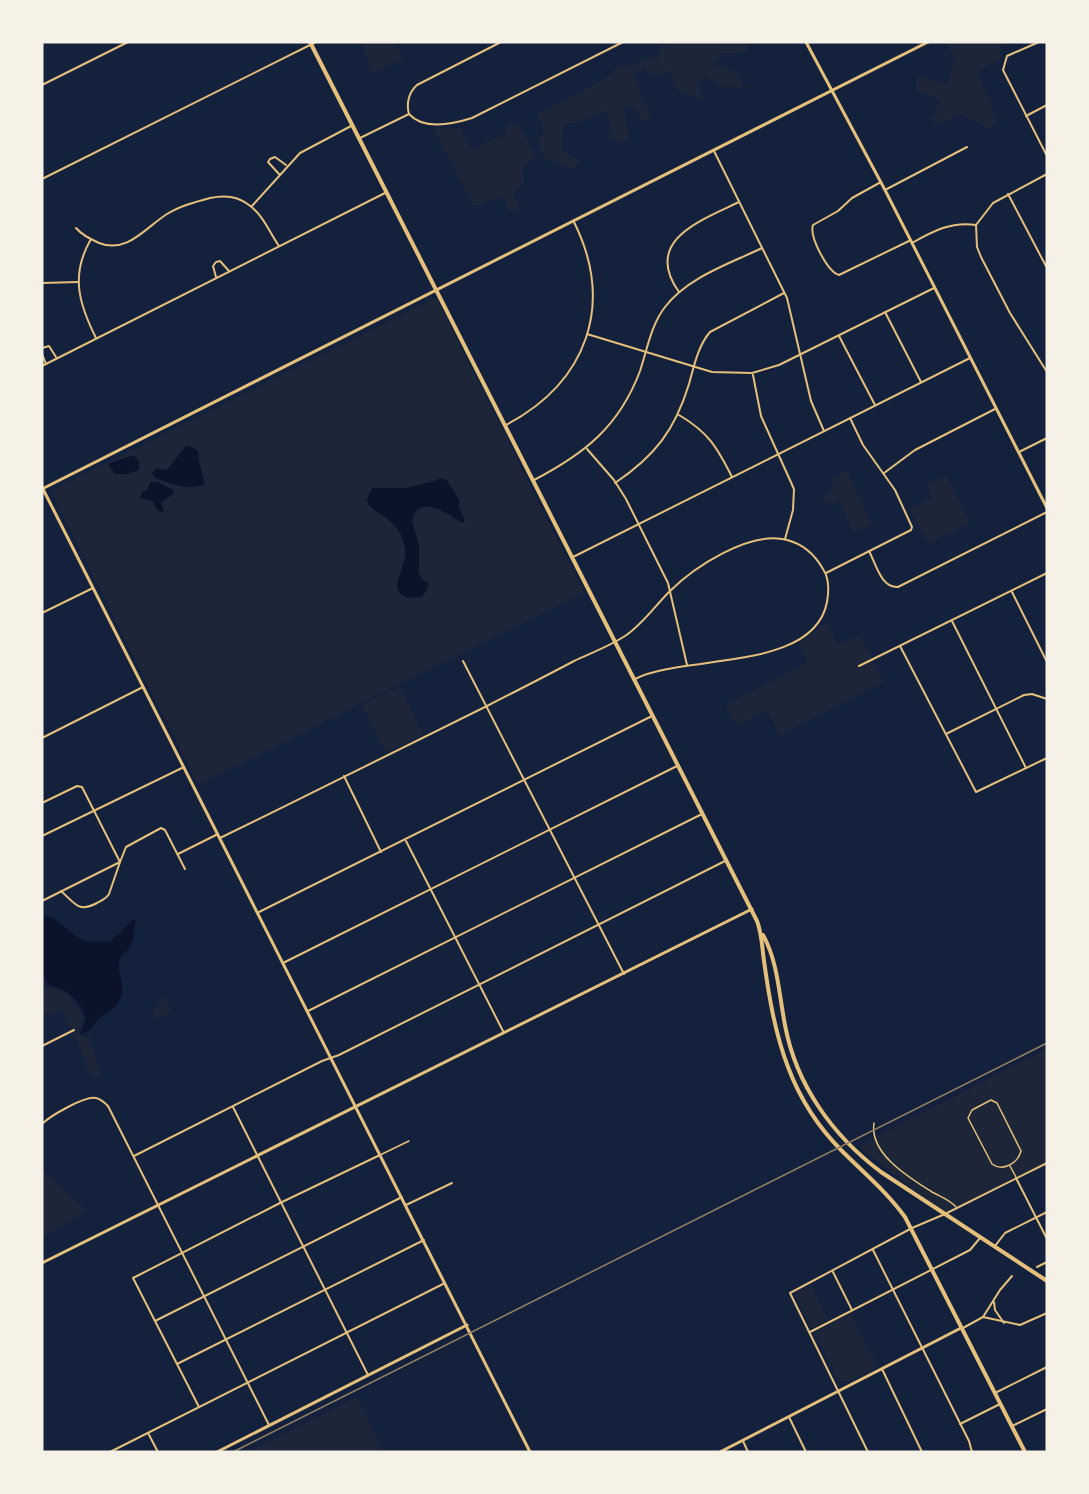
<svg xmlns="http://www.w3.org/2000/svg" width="1089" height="1494" font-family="Figtree,sans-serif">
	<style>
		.green { fill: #1d2539 }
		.water { fill: #0b132b }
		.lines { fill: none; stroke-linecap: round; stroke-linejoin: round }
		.service { stroke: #e5c07b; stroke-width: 1.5 }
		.minor { stroke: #e5c07b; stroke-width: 2 }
		.tertiary { stroke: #e5c07b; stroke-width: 3 }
		.secondary { stroke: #e5c07b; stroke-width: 3 }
		.primary { stroke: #e5c07b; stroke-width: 4 }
		.rail { stroke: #918062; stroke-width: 1.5 }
	</style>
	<rect width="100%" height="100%" fill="#14213d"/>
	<g class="green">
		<path d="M364,42H395L403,58L373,73L362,47Z"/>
		<path d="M669,42H747V52L721,53L714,64L739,73L744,87L720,86L708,78L697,82L704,101L677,90L669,71L653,77L643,67L634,77L651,117L642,121L633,105L624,108L629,137L621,143L609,137L613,129L605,110L580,122L564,124L562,150L581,161L573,169L544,158L538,144L544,130L537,114L581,92L613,73L614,69L626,64L630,68L644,58L658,57L661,46Z"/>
		<path d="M945,42H1009L1001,46V58L977,72L998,121L989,129L959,113L941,125L930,120L940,101L929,94L916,91L917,75L947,85L954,57Z"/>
		<path d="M512,122L518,124L535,153L531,161L523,165L524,184L516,190L514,196L520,208L514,213L509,210L503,197C493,197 484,205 473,206L435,131V127L461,128L470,148L473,150L499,136L501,138L506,134L505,127Z"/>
		<path d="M433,299L437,300L584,593L198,784L51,491Z"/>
		<path d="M847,471L872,524L854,533L839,501L831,504L824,502L823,497L834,487L831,479Z"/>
		<path d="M946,475L970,522L928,544L910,510L933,498L926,485Z"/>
		<path d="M826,620L838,646L860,635L884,682L780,735L767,710L737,726L725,705L808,662L799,642L822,626Z"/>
		<path d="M400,687L423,734L386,753L362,705Z"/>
		<path d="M42,984L43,986L67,993L83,1017L78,1034L89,1038L101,1073L93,1079L63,1010L42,1015Z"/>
		<path d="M165,997L172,1012L157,1019L152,1009L160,1007L157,1001Z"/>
		<path d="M1047,1049V1164L945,1214L858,1146Z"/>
		<path d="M43,1171L86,1211L42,1238V1172Z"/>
		<path d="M811,1285L828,1320L812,1328L794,1293Z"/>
		<path d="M851,1313L877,1367L847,1382L839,1381L814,1333Z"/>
		<path d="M357,1397L384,1452H248Z"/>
	</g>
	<g class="water">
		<path d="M190,446L198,451L199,461L205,484C189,492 170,483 155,478L152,473L156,469L167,470L185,447Z"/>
		<path d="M133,455L139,461V470L127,474H115L108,464Z"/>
		<path d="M442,478L447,480C450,488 457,493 460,502L458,504L465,521L462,523C448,515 430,499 416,511L412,521L419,545V573L422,579L428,583V588L422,597L407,598L400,593L397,587C398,574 406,564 405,550C402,516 369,515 367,500L370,491L373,488H406L434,481Z"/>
		<path d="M151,482H158L173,490L174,493L161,503L164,511L160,512L155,507L154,502L140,498L143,491H146Z"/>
		<path d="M42,914L53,918L83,941L110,942L135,918C135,928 134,941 128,950C126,952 123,954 121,957C113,971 131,987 116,1006C112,1011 106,1013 101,1017C92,1025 93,1030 80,1035L86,1018C77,997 70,991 48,985L42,974Z"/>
	</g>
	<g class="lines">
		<g class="service">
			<path d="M991,1100L997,1103L1021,1151C1018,1163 1003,1172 992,1164L968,1118L972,1110Z"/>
			<path d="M874,1123C869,1154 910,1178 932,1192C941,1197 950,1200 956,1207"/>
			<path d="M380,1155L409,1141"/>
			<path d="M1010,1166L1016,1177"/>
		</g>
		<g class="minor">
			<path d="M1039,42L1007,56L1003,70L1047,156"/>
			<path d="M42,85L128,42"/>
			<path d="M409,114C424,131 453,124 472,118L623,42"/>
			<path d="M409,114C406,103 409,92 417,85L501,42"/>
			<path d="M1026,116L1047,105"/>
			<path d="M360,138L409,114"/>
			<path d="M714,151L787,298L811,401L824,431"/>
			<path d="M279,174L268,162L270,159L275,157L286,165"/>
			<path d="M1047,174L993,203L976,225L977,247L981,257L1010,313L1047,372"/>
			<path d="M42,179L316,42"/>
			<path d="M881,182L852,198L838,211L813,225C809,237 828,272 839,275L911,240"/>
			<path d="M885,190L967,147"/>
			<path d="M1008,194L1047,268"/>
			<path d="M252,206L300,153L353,125"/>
			<path d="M76,228C82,235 90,239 99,243C127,254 145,228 167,214C180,206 195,202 210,198C225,195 237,196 249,205C264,216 269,232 279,246"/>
			<path d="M91,239C70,275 79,304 96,338"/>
			<path d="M912,243C933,231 952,221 976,225"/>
			<path d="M216,277L213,266L216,262L220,261L229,271"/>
			<path d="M42,283L78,282"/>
			<path d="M679,292C642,240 702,220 739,202"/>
			<path d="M885,312L921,382"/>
			<path d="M587,334L712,372L752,373L779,365L934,288"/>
			<path d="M839,336L875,405"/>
			<path d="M42,348L49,346L56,357"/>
			<path d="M42,354L46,364"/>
			<path d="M42,366L385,193"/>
			<path d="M753,375L761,416L794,489L793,510L785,539"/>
			<path d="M679,415C708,432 717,447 732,477"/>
			<path d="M506,425C587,382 615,305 574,222"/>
			<path d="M587,449L614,480L626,499L668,583L687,665"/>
			<path d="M1019,452L1047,438"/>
			<path d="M884,473L915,450L995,409"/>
			<path d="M534,480C584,454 619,427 640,371C647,350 651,325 665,307C688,277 729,264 762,248"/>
			<path d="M615,483C655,456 675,430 689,384C694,366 698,346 710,332L784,293"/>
			<path d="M869,551C876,564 881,588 898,587L1047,512"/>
			<path d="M573,557L970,358"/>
			<path d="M826,573L911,530L912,527L895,490L863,445L850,418"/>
			<path d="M1012,592L1047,662"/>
			<path d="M42,613L93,588"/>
			<path d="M952,621L1026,768"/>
			<path d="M900,646L976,792L1047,758"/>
			<path d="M463,661L624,974"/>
			<path d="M859,666L1047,573"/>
			<path d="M946,734L1024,695L1032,694L1047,699"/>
			<path d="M42,738L143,687"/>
			<path d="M344,776L381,852"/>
			<path d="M42,803L77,786L82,787L120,862L109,894C106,899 102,900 97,903C78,913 76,904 61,891"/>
			<path d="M42,836L184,767"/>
			<path d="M220,838C310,794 400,749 489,705C518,690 546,676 574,661C591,653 610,646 625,636C642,625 655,606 669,592C694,567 750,530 787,540C803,544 815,555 823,569C829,578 829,591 827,602C814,672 684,654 635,679"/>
			<path d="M406,841L504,1033"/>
			<path d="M178,854L218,834"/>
			<path d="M42,901L120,862L126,847L161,828L165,830L185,869"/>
			<path d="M257,913L652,716"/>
			<path d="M283,963L677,766"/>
			<path d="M308,1011L702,814"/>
			<path d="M42,1046L74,1030"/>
			<path d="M233,1107L368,1375"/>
			<path d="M42,1124C50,1116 84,1096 96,1098C101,1099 104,1102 108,1106L269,1425"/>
			<path d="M134,1156L322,1061L339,1055L727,860"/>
			<path d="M1016,1178L1047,1239"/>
			<path d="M406,1205L452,1183"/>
			<path d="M995,1246L1005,1233L1047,1212"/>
			<path d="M873,1250L969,1441L972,1452"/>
			<path d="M1037,1267L1047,1262"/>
			<path d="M833,1272L852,1310"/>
			<path d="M994,1302L995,1310L1004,1323"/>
			<path d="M983,1317L1020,1325L1047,1313"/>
			<path d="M155,1321L402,1197"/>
			<path d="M963,1328L983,1317L1000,1290L1012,1276"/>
			<path d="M810,1332L970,1250L980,1238"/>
			<path d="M177,1364L424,1240"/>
			<path d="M882,1369L922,1452"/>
			<path d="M995,1393L1047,1367"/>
			<path d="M199,1407L133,1278L280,1203L380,1155"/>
			<path d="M789,1417L806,1452"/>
			<path d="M960,1424L1000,1404"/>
			<path d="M1012,1426L1047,1409"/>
			<path d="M148,1433L158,1452"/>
			<path d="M743,1441L748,1452"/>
			<path d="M110,1452L445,1283"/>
			<path d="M868,1452L790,1293L912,1228L945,1214L1047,1163"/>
		</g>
		<g class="tertiary">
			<path d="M806,42L885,190L1047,508"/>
			<path d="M42,487L530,1452"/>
			<path d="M42,1263L752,909"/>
			<path d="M217,1452L467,1325"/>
			<path d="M720,1452L961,1328"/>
		</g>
		<path class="secondary" d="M42,489L928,42"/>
		<g class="primary">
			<path d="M310,42L757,921C762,934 762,947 764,961C769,997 775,1033 788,1067C800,1099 819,1128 842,1151C864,1173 887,1192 905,1217L1025,1452"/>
			<path d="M763,935C778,962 779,995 785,1025C796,1085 833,1136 881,1172L1047,1281"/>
		</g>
		<path class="rail" d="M233,1452L1047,1043"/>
	</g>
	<rect width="1089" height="1494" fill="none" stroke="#f6f1e7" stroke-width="87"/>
</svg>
